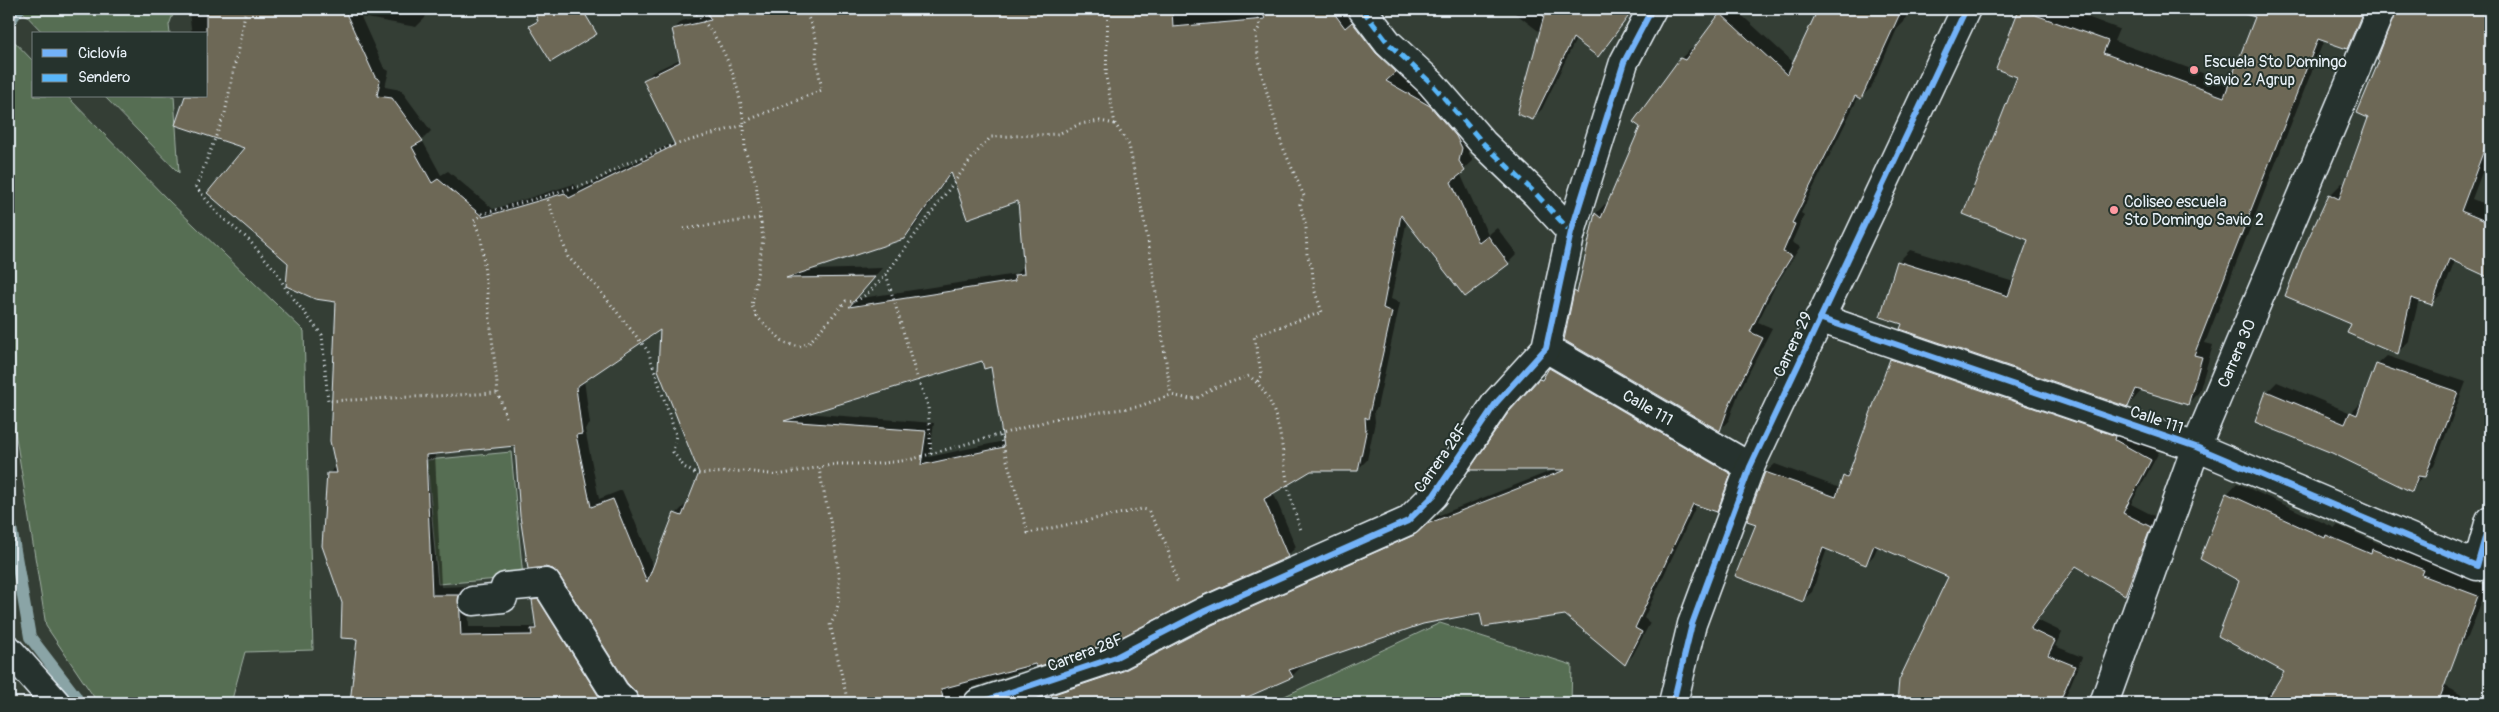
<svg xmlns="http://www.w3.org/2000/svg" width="2499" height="712" font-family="Pangolin,sans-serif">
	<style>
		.green { fill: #576e52; stroke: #a0b0a5 }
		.shadow { fill: #0007; fill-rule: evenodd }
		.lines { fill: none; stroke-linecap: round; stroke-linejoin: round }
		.stream { stroke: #8aa4a6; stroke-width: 12 }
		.building { fill: #6d6856; stroke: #e8f1f8; fill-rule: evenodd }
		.pedestrian-casing { stroke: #e8f1f8; stroke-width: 31 }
		.minor-casing { stroke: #e8f1f8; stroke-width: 31 }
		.tertiary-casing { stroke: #e8f1f8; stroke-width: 31 }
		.path { stroke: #e8f1f8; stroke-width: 3; stroke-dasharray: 1 4; stroke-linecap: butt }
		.pedestrian { stroke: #26332d; stroke-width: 28 }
		.minor { stroke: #26332d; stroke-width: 28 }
		.tertiary { stroke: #26332d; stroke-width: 28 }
		.quiet { stroke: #59b6f9; stroke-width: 5; stroke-dasharray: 10 5; stroke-linecap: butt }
		.cycleway-casing { stroke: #26332d; stroke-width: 9 }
		.cycleway { stroke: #73b2f8; stroke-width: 6 }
		.poi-dot { fill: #ff9aa2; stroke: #26332d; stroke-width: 2 }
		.labels { text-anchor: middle; stroke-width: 4; stroke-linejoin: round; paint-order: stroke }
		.poi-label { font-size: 16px; fill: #e8f1f8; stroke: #26332d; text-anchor: start }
		.street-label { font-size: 16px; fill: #e8f1f8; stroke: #26332d }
	</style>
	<rect width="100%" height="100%" fill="#343e35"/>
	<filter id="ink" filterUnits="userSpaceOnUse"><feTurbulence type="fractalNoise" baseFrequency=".02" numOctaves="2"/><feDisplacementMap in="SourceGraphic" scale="10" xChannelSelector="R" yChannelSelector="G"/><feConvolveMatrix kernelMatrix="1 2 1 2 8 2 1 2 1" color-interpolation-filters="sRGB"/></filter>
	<g filter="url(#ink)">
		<g class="green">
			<path d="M20,9H175L169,25L170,34H44Z"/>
			<path d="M9,36L34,62V96H67L168,200L304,331L313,650L245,652L231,703H98L46,626L15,431L9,413Z"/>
			<path d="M104,96H174L179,173Z"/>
			<path d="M511,452L523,577L438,584L427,460Z"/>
			<path d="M1440,623L1572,665L1571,703H1270Z"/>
		</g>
		<g class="shadow">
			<path d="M193,9H428L425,18L416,27L361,17L384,68L389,71L385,87L401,90L431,131L422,140L441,175L448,171L493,209L574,184L578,190L675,142L644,81L653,72L680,59L673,30L682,21L710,14L707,9H1346L1354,20L1404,63L1395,72L1439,97L1471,138L1468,152L1473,161L1460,173L1488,235L1497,228L1517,254L1508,263L1407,220L1391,299L1400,303L1377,408L1374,411L1375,422L1367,460L1357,470H1310L1273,492L1296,547L1287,556L1198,596L1109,641L973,687L972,698L975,703H694V693L682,703H641V698L516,445L435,453L441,587L467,586L469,627H535L537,625L534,600L543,592L621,703H360L362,683L359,638L343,602L328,474L337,466V301L246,147L176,125L186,96H206V34H192L189,13ZM952,172L1019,200L1025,265L1016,274L855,299L882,268L810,270L904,238L913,229ZM661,327L701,473L688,506L685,505L676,514L654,568L622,490L599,499L585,429L590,424L584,380ZM983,359L992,366L1004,441L929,457L934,423L805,413Z"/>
			<path d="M535,9H583L544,32Z"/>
			<path d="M1510,9H1635L1597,55L1576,39L1542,109L1532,119L1541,33Z"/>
			<path d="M1727,9H1735L1794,63L1819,9H1909L1904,22L1897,29L1871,88L1861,97L1859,96L1801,213L1804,215L1792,242L1800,247L1776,285L1758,322L1772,328L1739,392L1729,420L1720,430L1565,340L1596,213L1605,204L1608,206L1642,127L1635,122L1681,58L1691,49L1694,50Z"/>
			<path d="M2020,9H2066L2119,29L2114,41L2230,83L2256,17L2232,9H2370L2359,36L2347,48L2324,40L2205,343L2213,345L2199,392L2187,404L2142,390L2128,406L1904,323L1898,262L1910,250L2014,282L2030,239L2018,76L1998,68Z"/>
			<path d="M2397,9H2490V151L2472,199L2490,206V277L2455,261L2443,292L2431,304L2419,299L2409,341L2397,353L2352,323L2330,195L2342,183L2345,184L2370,118L2381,60L2378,59Z"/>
			<path d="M1899,351L2122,432L2159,452L2131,504L2158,518L2133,585L2124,593L2078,565L2037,620L2062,632L2055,646L2082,657L2063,703H2036L2025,699L2024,703H1819L1899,697L1950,576L1878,546L1874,555L1866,564L1827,549L1812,592L1803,600L1757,523L1748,520L1766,472L1775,464L1840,488L1844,477L1851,470L1891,359Z"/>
			<path d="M2387,356L2466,382L2434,466L2423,476L2412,490L2332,452L2256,422L2268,391L2277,382L2351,413L2361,403L2363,404L2377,365Z"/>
			<path d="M1559,360L1739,465L1726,501L1716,510L1697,504L1644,618L1650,623L1633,655L1625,664L1566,614L1480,611L1465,602L1300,665L1301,667L1292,676L1231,703H1011L1222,616L1425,527L1437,516L1556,469L1540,380Z"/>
			<path d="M2237,483L2335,528L2338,525L2380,544L2384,540L2433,559L2431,564L2488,586L2468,637L2458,647L2326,620L2476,703H2259L2288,673L2240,581L2227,494Z"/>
		</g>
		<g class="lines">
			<g class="stream">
				<path d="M9,22L19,9"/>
				<path d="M9,516L30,637L76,697"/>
			</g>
		</g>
		<g class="building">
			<path d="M206,9H344L375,77L380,80L377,96L392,98L423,141L412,147L432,183L438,179L483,217L565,193L569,198L675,145L643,80L680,62L672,29L711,20L705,9H1172L1173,27L1265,19L1261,9H1331L1345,28L1352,22L1376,53L1396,72L1386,81L1430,106L1456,136L1462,148L1459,161L1465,171L1451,182L1479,243L1488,236L1509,264L1465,297L1401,215L1383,308L1392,312L1368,419L1365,417L1366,432L1358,471H1311L1264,499L1288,557L1199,597L1110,643L1037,667L1035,664L941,689L944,703H640L636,692L627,683L559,575L553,569L545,567L528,569L520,516L515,446L426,455L432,595H459L461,636L532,635L531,629H536L532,600L538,599L603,703H350L357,639L341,638L342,603L322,546L327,473H337L330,441L336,302L315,299L286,286L288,263L207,193L244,148L175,125L185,96H206ZM951,172L967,219L1018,201L1024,274L1014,275L1015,281L849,307L875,277L786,278L904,239ZM660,330L658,370L699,473L682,516L674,513L647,582L613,499L591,507L576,435L582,434L576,387ZM982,361L984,369L991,367L1004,447L921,465L926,431L784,421Z"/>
			<path d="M533,9H582L597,34L551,62L529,26L538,21Z"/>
			<path d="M1535,9H1634L1598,57L1573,38L1533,120L1517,114L1544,16Z"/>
			<path d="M1818,9H1902L1861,99L1855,96L1792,223L1795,224L1783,252L1792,256L1767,296L1750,332L1763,338L1730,403L1720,431L1564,340L1574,291L1577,293L1595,213L1601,218L1640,127L1633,122L1680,58L1685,60L1720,13L1787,75Z"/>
			<path d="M2019,9L2108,41L2103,53L2224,97L2255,17L2245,14L2246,9H2364L2347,49L2318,39L2194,355L2202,357L2188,405L2136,389L2128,407L1900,329L1902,324L1880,317L1897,261L2008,296L2028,240L1963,214L2017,77L1996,69Z"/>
			<path d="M2396,9H2490V134L2461,211L2490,223V278L2449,259L2432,305L2411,298L2398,355L2347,333L2351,324L2285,296L2302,252L2329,194L2339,199L2368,118L2357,113L2379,61L2377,60Z"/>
			<path d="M1890,359L2116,436L2115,440L2151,460L2123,513L2151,527L2125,595L2076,566L2030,629L2055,641L2048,655L2075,666L2059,703H1897L1899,680L1948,577L1874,545L1866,565L1823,548L1803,602L1735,576L1756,524L1747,521L1765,472L1836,497L1843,476L1847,478Z"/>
			<path d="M2376,364L2458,392L2425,477L2418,476L2412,492L2332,453L2255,422L2266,391L2345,424L2350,412L2357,415Z"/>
			<path d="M1549,368L1731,474L1717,512L1693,504L1635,628L1642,632L1625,665L1565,615L1483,627L1480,613L1423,624L1289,670L1293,677L1234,703H1055L1051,695L1123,671L1212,625L1414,535L1427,524L1565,470H1469L1508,413L1539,379L1542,380Z"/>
			<path d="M2226,493L2325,538L2326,535L2371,554L2372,549L2424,570L2422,575L2478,596L2438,703H2265L2284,672L2218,636L2239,581L2200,559Z"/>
		</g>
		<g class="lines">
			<g class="pedestrian-casing">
				<path id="pedestrian" d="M1362,9L1388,43L1431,83L1483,143L1536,194L1571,232"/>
			</g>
			<g class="minor-casing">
				<g id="minor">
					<path d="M1819,318L2196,447L2477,566L2490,520"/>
					<path d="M1546,348L1750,467"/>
					<path d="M473,601L503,598L505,587L546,583L615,693L625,703"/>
					<path d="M9,650L56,703"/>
					<path d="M978,703L1116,657L1205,611L1408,521L1434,495L1496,403L1546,348L1571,232L1624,62L1652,9"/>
					<path d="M1673,703L1692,624L1750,467L1966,9"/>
				</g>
			</g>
			<g class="tertiary-casing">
				<path id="tertiary" d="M2104,703L2196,447L2381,9"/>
			</g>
			<g class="path">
				<path d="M246,9L225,113L196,187L219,215L248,239L276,271L286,289L322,335L328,401L498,393"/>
				<path d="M805,9L817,41L816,57L822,90L748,120L744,125L745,150L756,183L763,239L752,306L757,317L785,343L800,347L809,343L846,301C861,305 877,284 886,274"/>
				<path d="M1108,9L1106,77L1115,124L1129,145L1149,246L1171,395"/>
				<path d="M1257,9L1260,26L1256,33L1257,49L1262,75L1282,145L1304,196L1300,204L1306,227L1307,255L1312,267L1314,289L1322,312L1254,336L1262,376L1257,382"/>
				<path d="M546,195L568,257L597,287L648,351L676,435L673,452L684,467L696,474L745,471L778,475L837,464H876L909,460L1058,418L1137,407L1171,395L1190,399L1200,397L1213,388L1249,376C1282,400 1281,450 1288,486C1291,501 1296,516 1301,530"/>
				<path d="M684,229L761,218"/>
				<path d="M506,417L498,393L481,237L474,221L482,214L593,182L625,164L674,145L744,125C740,84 723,36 691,9"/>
				<path d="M1000,436L1028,533L1142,509L1148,510L1166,544L1178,584"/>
				<path d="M931,454L928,406L915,371L886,274L975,154L991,137L1058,134L1080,124L1100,121L1115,124"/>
				<path d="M819,468C824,502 854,596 830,624L848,703"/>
			</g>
			<use href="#pedestrian" class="pedestrian"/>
			<use href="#minor" class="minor"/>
			<use href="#tertiary" class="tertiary"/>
			<path class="quiet" d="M1362,9L1388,43L1431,83L1483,143L1536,194L1571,232"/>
			<g class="cycleway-casing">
				<g id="cycleway">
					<path d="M1819,318L2196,447L2477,566L2490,520"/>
					<path d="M978,703L1116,657L1205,611L1408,521L1434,495L1496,403L1546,348L1571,232L1624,62L1652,9"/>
					<path d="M1673,703L1692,624L1750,467L1966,9"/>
				</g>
			</g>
			<use href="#cycleway" class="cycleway"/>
		</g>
	</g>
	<g class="poi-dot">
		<circle cx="2194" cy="70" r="5"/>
		<circle cx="2114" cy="210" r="5"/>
	</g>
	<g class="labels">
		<g class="poi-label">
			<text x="2204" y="67">Escuela Sto Domingo<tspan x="2204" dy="18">Savio 2 Agrup</tspan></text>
			<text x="2124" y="207">Coliseo escuela<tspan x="2124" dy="18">Sto Domingo Savio 2</tspan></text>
		</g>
		<g class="street-label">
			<text transform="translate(1792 344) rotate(-65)" y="6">Carrera 29</text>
			<text transform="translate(2236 353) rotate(-67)" y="6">Carrera 30</text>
			<text transform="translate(1648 407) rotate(30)" y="6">Calle 111</text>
			<text transform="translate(2157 419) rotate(19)" y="6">Calle 111</text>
			<text transform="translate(1440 458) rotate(-55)" y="6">Carrera 28F</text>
			<text transform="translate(1085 652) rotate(-21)" y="6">Carrera 28F</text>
		</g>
	</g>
	<rect width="2499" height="712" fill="none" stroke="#26332d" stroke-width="30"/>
	<rect x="15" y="15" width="2469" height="682" fill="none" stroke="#e8f1f8" stroke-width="2" filter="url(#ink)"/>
	<rect x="32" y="32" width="175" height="65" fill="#26332d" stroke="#747f7e"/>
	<rect x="42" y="49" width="25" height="8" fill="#73b2f8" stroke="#747f7e"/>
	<text x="78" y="58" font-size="15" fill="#e8f1f8">Ciclovía</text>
	<rect x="42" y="74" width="25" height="8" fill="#59b6f9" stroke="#747f7e"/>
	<text x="78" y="82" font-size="15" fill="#e8f1f8">Sendero</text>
</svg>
